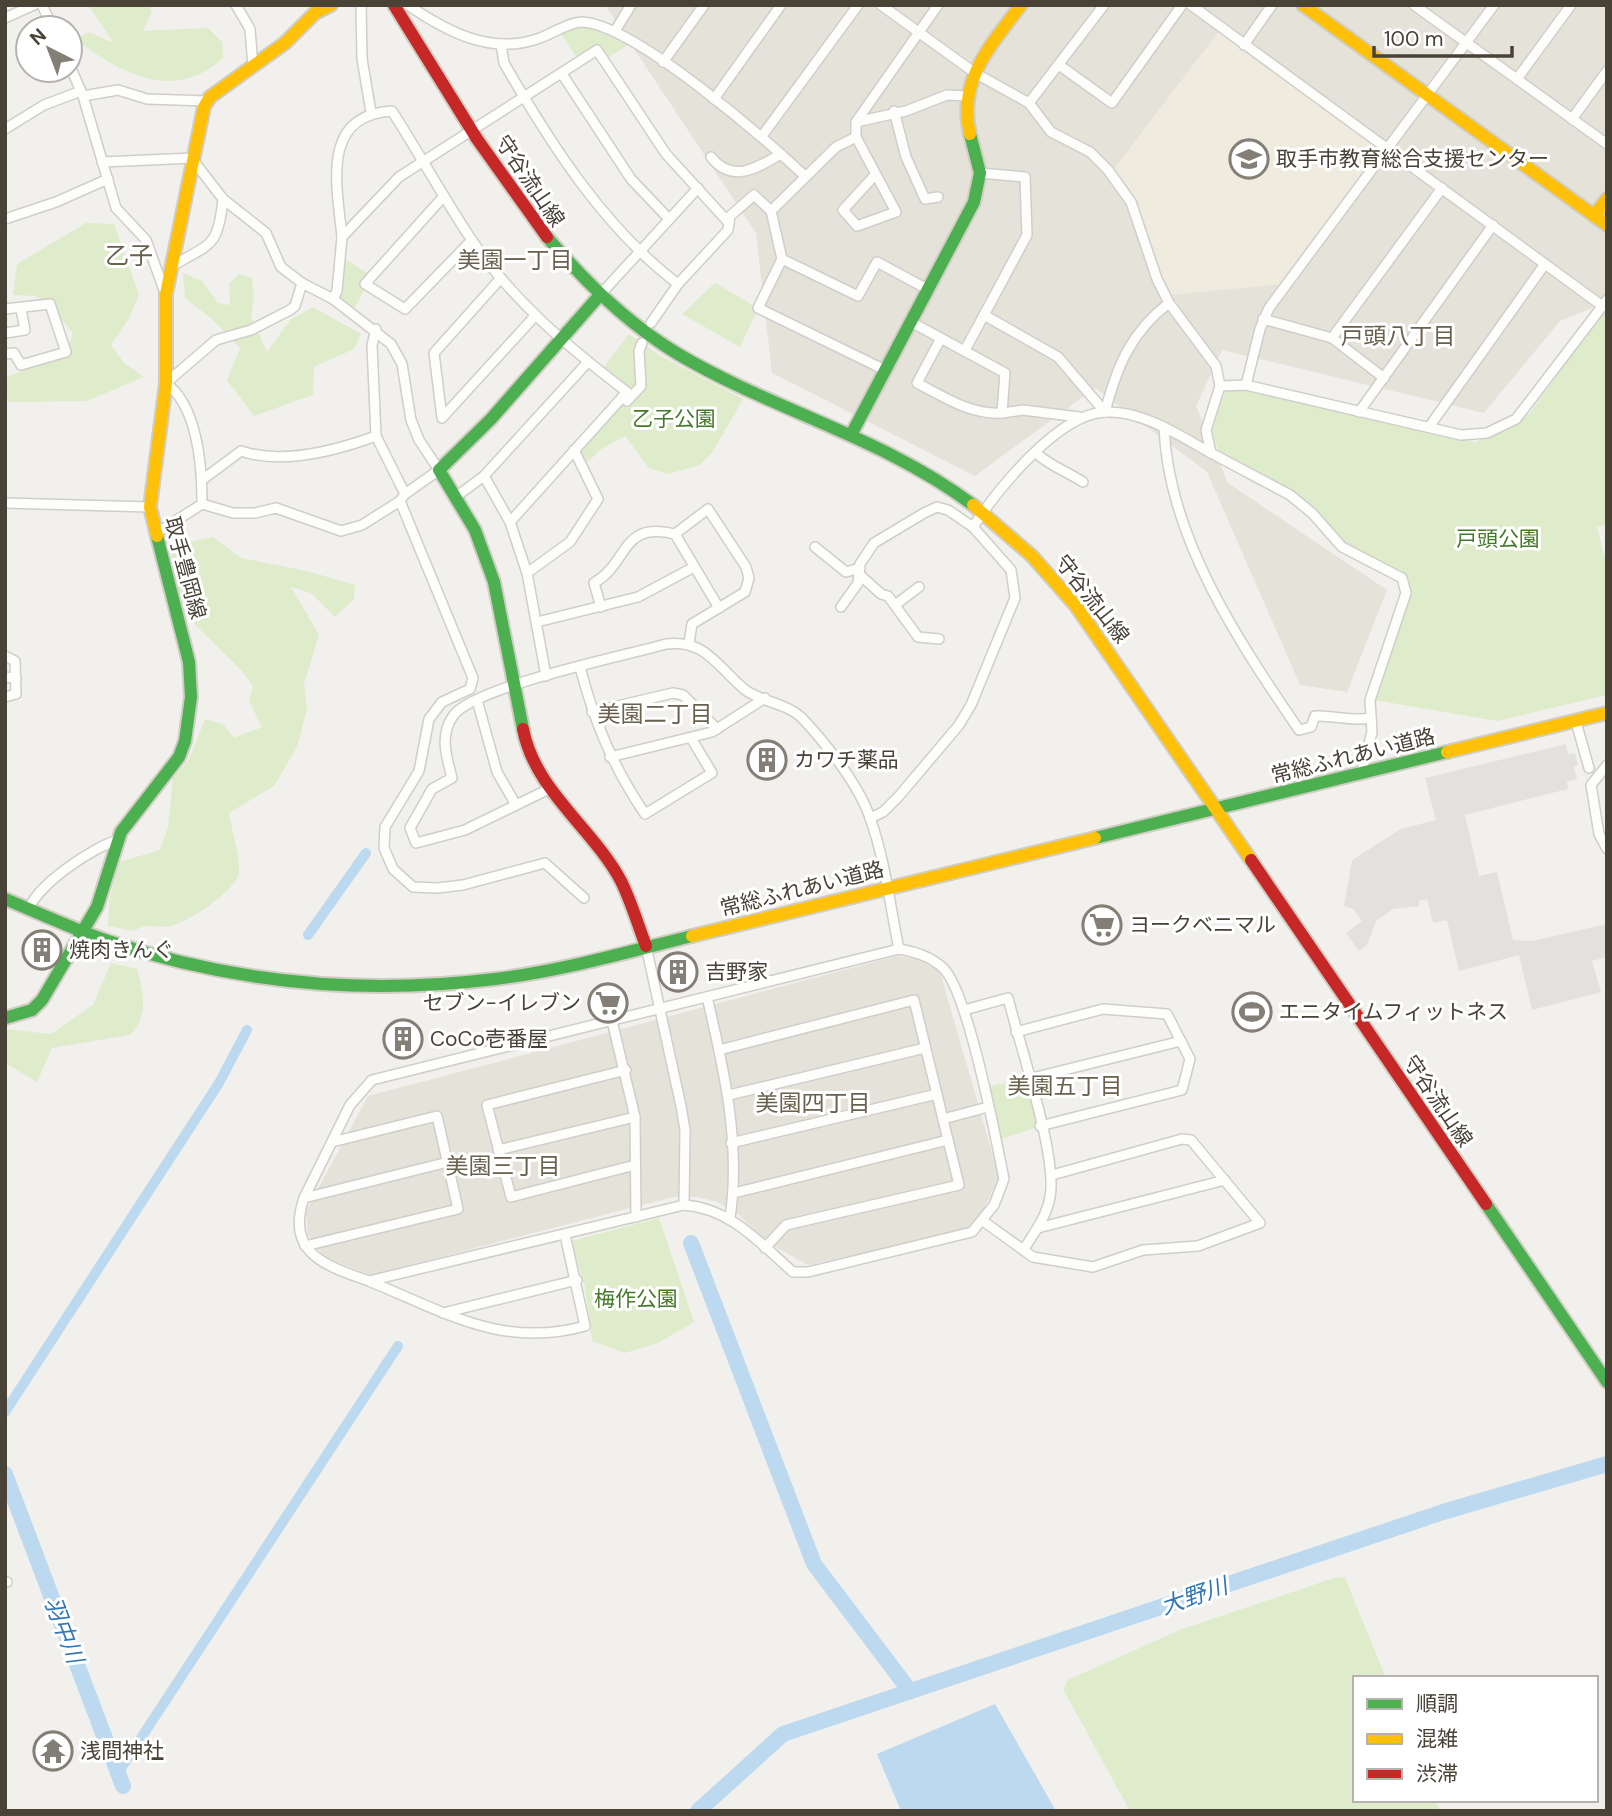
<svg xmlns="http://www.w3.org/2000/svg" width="1612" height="1816" font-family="'DM Sans','Noto Sans JP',sans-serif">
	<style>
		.residential { fill: #e5e2d9 }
		.education { fill: #efebde }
		.green { fill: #deeccc }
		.parking { fill: #e3e1dd }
		.water { fill: #bcd9ef }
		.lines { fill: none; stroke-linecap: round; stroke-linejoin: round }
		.canal { stroke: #bcd9ef; stroke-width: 10 }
		.river { stroke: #bcd9ef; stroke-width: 16 }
		.street-casing { stroke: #cfcec9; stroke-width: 12 }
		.fast-casing { stroke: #d0cdc3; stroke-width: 16 }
		.slow-casing { stroke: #d0cdc3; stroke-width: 16 }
		.jam-casing { stroke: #d0cdc3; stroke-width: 16 }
		.street { stroke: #fdfdfc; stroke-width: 9 }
		.fast { stroke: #4caf50; stroke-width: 12 }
		.slow { stroke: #ffc107; stroke-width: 12 }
		.jam { stroke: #c62828; stroke-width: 12 }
		.labels { text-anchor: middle; stroke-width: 6; stroke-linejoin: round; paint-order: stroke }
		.poi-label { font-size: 21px; fill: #484237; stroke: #fff; text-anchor: start }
		.street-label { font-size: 21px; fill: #484237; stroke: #fff }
		.park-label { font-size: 21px; fill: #45792a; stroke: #fff }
		.neighbourhood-label { font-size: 23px; fill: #6a604e; stroke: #fff }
		.water-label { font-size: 23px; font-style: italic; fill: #3177b3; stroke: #fff }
		.quarter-label { font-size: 24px; fill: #6a604e; stroke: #fff }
	</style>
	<rect width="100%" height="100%" fill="#f1f0ec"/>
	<g class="residential">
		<path d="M605,5H1607V302L1560,321L1484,413L1222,350L1196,406L1228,483L1387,590L1347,692L1300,685L1207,472L1095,388L975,476L772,373L756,233Z"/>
		<path d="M897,956L917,959L940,972L999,1176L979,1220L963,1231L808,1265L765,1241L739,1215L717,1202L697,1197H673L371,1275L324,1257L308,1235L306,1211L368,1096Z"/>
	</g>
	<path class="education" d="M1219,31L1383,149L1282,284L1169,295L1132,195L1114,169Z"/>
	<g class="green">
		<path d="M88,5H149L152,11L143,31L208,28L222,42L223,58C174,103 122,74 76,40L88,32L114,43Z"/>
		<path d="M583,22L633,42L604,60L597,51L580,62L559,31Z"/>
		<path d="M86,223L114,224L139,295L129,318L111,345L124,363L144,377L87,401L8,402L5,378L66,352L73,334L50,304L35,296L13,295L17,264Z"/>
		<path d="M340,256L372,276L352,313L333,299Z"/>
		<path d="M183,273L202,281L218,303L230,305L229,284L239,274L252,278L254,297L251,317L267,352L290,320L313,307L361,334L354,349L314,367L313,395L254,416L227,380L240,348L213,320L185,298Z"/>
		<path d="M715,283L758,308L740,347L682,314Z"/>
		<path d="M1607,304V524L1597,527L1607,566V695L1497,721L1374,700L1411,592L1407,579L1392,567L1342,543L1303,499L1218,450L1212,431L1225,391L1248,390L1475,442L1514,426L1530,413Z"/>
		<path d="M629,334L659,355L743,399L713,451L701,464L691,468L667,474L649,468L625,436L601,449L588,462L579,451L632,389L604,367Z"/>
		<path d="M213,537L241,558L307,571L355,585L354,599L335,617L311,593L291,587L319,635L304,684L307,709L297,747L274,786L229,813C231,827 241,860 239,873C236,891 188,922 171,926C158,929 146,922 134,931L108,926L110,897L119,862L160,850L168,827L173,778L188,761L205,719L223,724L234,738L262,727L249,701L253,686L241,670L183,613L174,588L171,546Z"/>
		<path d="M111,963L137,969C144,993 149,1015 130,1035L52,1048L37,1082L5,1063V1029L51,1034L93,1005Z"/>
		<path d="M1028,1079L1040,1126L996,1141L983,1087Z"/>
		<path d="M659,1218L694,1322L658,1343L625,1353L592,1341L585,1287L571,1241Z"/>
		<path d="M1337,1577L1345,1578L1386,1678H1355V1800H1436L1440,1811H1130L1063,1689L1068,1680L1182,1629Z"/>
	</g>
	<path class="parking" d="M1566,744L1568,754L1575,753L1578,765L1574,767L1577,779L1567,782L1568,789L1465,815L1479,876L1497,872L1513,940L1532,941L1607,924V957L1592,961L1601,992L1532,1010L1519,955L1459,971L1447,920L1433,923L1427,899L1419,901V906L1393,909L1376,921L1367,945L1359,951L1346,933L1362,921L1353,909L1344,906L1352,860L1401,829L1436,820L1425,778Z"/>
	<path class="water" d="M995,1704L1056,1811H901L877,1754Z"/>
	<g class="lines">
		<g class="canal">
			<path d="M308,935L366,853"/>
			<path d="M5,1412L219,1083L247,1030"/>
			<path d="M118,1773L398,1346"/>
		</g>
		<g class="river">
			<path d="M691,1243L814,1564L910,1691"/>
			<path d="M5,1474L123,1786"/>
			<path d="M698,1811L783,1734L1443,1512L1607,1464"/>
		</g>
		<g class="street-casing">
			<g id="street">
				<path d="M42,5L53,28"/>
				<path d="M236,5L250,29L253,67"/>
				<path d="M361,5L362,59L371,112"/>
				<path d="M408,5C446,31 490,55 537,39C550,35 569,22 582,22C634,24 765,139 805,176"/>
				<path d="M881,5L975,73L1029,103L1051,132L1090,152L1108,170L1131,202L1157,279L1169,303L1216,366L1220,386L1206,430L1211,453L1290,495L1312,513L1342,547L1402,578L1406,593L1370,700L1372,732L1361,774"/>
				<path d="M1191,5L1601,305"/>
				<path d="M1414,5L1607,144"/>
				<path d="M5,18L34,5"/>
				<path d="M615,31L631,5"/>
				<path d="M501,44L504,63C550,143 604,228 678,284L728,230L730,216L754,195L771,211"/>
				<path d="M1244,45L1272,5"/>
				<path d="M663,62L704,5"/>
				<path d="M1059,65L1112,103L1182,5"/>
				<path d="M70,66L83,96L116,208L146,240L164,290"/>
				<path d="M562,74L631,179L669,219"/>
				<path d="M1517,79L1571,5"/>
				<path d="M83,96L118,90L147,99L207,101"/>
				<path d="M714,99L781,5"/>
				<path d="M1029,103L1104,5"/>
				<path d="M894,111L906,157L925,199L938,197"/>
				<path d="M1572,119L1607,71"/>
				<path d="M856,122L906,111L947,95L967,96"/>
				<path d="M5,129L44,105L81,91"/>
				<path d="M762,136L858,5"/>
				<path d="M856,137L836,147L771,211L782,259L858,296L877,262L929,290"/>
				<path d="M711,157C732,184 757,168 781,154"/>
				<path d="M193,160L223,199L266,233L281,267L302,283L333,299L337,291L342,237L399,177L597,50L666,154L729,223"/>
				<path d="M102,162L194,158"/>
				<path d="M980,173L1025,177L1027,235L984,315L1058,357L1105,412"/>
				<path d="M875,175L843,210L857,226L896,212L856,137V122L938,5"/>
				<path d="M444,196L365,284L405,309L472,240"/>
				<path d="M5,219L56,202L108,179"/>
				<path d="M342,237C337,186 320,115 392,111C419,153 443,197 471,239C512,300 568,347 627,392L510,522"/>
				<path d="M782,259L758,308L885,370"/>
				<path d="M172,266C211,243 218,248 223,199"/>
				<path d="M501,278L434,353L442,418L535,316"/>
				<path d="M599,296L698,188"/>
				<path d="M5,309L50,304L66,352L21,365L14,353L5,354"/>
				<path d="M1263,319L1332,338L1384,378"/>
				<path d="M911,322L1005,373L1002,413C971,415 944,397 917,383L941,338"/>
				<path d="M651,323L678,284"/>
				<path d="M376,329L372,345L376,436L405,494"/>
				<path d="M5,333L25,330L21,309"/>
				<path d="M1332,338L1442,188"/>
				<path d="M965,350L984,315"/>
				<path d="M1246,385L1260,329L1269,308L1494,5"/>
				<path d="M1220,386L1246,385L1461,435L1487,433L1516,419L1607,300"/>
				<path d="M622,397L627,401L641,386L639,351L642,343"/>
				<path d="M1105,412C1117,366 1131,332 1169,303"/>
				<path d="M1359,412L1493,225"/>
				<path d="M1002,413L1023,410L1079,417"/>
				<path d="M1164,427C1168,537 1239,642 1299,730L1311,727L1315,716C1335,715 1351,722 1371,718"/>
				<path d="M1429,427L1545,264"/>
				<path d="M1036,453C1050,466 1066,471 1083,482"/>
				<path d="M484,476L510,522L527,573L546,676"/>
				<path d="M202,480L241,451C282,465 335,451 376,436"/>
				<path d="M457,496L484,476L587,363"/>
				<path d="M400,501L473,678L470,689L442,702L429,719L419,771L385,827L384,848L393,869L413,887L437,888L463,885L545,863L584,898"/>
				<path d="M5,503L150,507"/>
				<path d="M202,504C202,466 198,407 166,383L216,340L251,330L290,310L295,306L302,283"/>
				<path d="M155,534L202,504L233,513H255L276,508L341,531L362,525L400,501L405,494L439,470L419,440L411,420L402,364L391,344L333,299"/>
				<path d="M675,534L708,509L746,567L749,578L745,592L692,624L689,643"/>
				<path d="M815,547L846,572L860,568"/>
				<path d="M527,573L570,542L598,499L574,450"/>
				<path d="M859,574L881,594L888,596L918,637L939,639"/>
				<path d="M895,605L919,587"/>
				<path d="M601,607L594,583C630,562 620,521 675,534L719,608"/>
				<path d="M841,607L858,583L860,564L874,543L924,513L937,507L948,510L973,527"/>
				<path d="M537,622L638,597L694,567"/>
				<path d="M5,656L15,661L16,694L5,697"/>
				<path d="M580,667C594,721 613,767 645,814L712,773L691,738"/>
				<path d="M5,677L16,678"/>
				<path d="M477,700L497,772L516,805"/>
				<path d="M592,712L673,693L683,695L717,729"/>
				<path d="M1576,722L1589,768"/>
				<path d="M610,757L712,732L765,698"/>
				<path d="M1607,765L1591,785L1599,834L1607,849"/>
				<path d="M549,789L465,830L416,843L410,828L432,789L452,778C447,758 439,736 453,716C473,687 624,656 666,644C705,639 716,665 744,689C760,702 784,702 801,717C825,742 859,785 870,818C885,859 890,906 899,949"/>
				<path d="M870,818L883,812L899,796L959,725L971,705L1015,598L1011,570L973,527C998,489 1058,414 1105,412C1142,410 1180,436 1211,453"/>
				<path d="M29,909C36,886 95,845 119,840"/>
				<path d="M646,946L681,1106L685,1130L684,1205"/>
				<path d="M899,949C915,952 930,956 943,968C968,991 996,1139 1004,1179L994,1205L972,1232L808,1272H793C760,1243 730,1208 684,1205L369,1281C326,1266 285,1253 304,1198L350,1105L372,1080Z"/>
				<path d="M707,997C724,1069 741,1144 730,1218"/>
				<path d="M964,1010L1008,998C1019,1043 1058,1157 1050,1197C1047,1216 1034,1233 1024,1249"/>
				<path d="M612,1021L635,1117L636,1217"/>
				<path d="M1016,1032L1103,1009L1167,1014L1190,1059L1182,1090L1040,1126"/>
				<path d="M719,1050L914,1000L959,1185L786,1225L765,1248"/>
				<path d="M626,1070L487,1105L511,1197L635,1165"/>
				<path d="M1028,1079L1181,1041"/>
				<path d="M729,1095L925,1048"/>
				<path d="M943,1119L988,1107"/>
				<path d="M731,1143L937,1094"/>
				<path d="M498,1150L635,1117"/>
				<path d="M734,1193L948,1140"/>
				<path d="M304,1198L448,1162"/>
				<path d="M983,1221L1033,1257L1093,1267L1143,1250L1198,1246L1260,1223L1191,1140L1182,1139L1052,1175"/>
				<path d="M1038,1228L1225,1180"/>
				<path d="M305,1246L458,1209L437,1116L332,1142"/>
				<path d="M371,1282C445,1312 503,1349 585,1326L565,1235"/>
				<path d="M443,1313L577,1280"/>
				<path d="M5,1582H7"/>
			</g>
		</g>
		<g class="fast-casing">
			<g id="fast">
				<path d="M547,237C585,282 628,324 678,354C774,411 883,437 973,505"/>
				<path d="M851,435L974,202L980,173L970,134"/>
				<path d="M523,729L494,582L475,530L439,470L491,419L599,296"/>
				<path d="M1095,838L1447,752"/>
				<path d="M5,899C39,913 73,929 108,941C233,983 365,995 495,979C562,971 627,952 692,936"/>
				<path d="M5,1018L32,1010L42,1000L97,907L121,832L179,757L185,741L191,697L189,662L157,536"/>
				<path d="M1486,1204L1607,1382"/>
			</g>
		</g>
		<g class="slow-casing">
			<g id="slow">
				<path d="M1303,5L1607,225"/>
				<path d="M970,134C957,81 991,45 1021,5"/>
				<path d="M1594,216L1607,199"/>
				<path d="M973,505L1032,556L1076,606L1251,860"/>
				<path d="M157,536L150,507L166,383V294L204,107L210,97L285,43L315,13L331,5"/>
				<path d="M1447,752L1607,713"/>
				<path d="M692,936L1095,838"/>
			</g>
		</g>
		<g class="jam-casing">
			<g id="jam">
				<path d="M394,5L477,139L547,237"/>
				<path d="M523,729C535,791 592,827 621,881C631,901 638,925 646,946"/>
				<path d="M1251,860L1486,1204"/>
			</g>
		</g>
		<use href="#street" class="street"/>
		<use href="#fast" class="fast"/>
		<use href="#slow" class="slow"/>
		<use href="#jam" class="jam"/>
	</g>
	<defs>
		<g id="school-ring" transform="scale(2.0125)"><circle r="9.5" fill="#fff" stroke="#837f76" stroke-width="1.5"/><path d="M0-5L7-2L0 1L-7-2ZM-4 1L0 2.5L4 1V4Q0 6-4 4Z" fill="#837f76"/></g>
		<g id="building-ring" transform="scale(2.0125)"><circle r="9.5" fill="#fff" stroke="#837f76" stroke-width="1.5"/><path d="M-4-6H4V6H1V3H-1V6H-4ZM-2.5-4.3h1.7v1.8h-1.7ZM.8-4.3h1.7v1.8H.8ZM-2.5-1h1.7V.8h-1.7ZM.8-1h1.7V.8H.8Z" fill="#837f76"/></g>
		<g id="supermarket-ring" transform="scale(2.0125)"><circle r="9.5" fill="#fff" stroke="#837f76" stroke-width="1.5"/><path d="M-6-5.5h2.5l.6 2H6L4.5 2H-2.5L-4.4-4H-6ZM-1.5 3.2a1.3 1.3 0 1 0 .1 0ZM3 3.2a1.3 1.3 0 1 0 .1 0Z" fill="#837f76"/></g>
		<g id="stadium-ring" transform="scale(2.0125)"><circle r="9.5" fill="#fff" stroke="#837f76" stroke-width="1.5"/><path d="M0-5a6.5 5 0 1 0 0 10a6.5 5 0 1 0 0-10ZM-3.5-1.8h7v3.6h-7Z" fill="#837f76"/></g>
		<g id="temple-ring" transform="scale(2.0125)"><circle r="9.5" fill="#fff" stroke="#837f76" stroke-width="1.5"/><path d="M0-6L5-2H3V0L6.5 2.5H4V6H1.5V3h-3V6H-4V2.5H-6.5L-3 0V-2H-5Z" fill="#837f76"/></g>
	</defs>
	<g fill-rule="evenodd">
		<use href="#school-ring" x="1249" y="159"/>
		<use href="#building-ring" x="767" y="760"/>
		<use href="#supermarket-ring" x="1102" y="925"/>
		<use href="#building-ring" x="42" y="950"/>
		<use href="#building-ring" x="678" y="972"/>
		<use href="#supermarket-ring" x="608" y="1003"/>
		<use href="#stadium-ring" x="1252" y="1012"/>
		<use href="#building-ring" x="403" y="1039"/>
		<use href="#temple-ring" x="53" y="1751"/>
	</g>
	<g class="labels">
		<g class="poi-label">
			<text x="1276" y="166">取手市教育総合支援センター</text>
			<text x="794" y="767">カワチ薬品</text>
			<text x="1129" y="932">ヨークベニマル</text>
			<text x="69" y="957">焼肉きんぐ</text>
			<text x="705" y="979">吉野家</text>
			<text x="581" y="1010" text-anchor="end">セブン-イレブン</text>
			<text x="1279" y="1019">エニタイムフィットネス</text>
			<text x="430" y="1046">CoCo壱番屋</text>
			<text x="80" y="1758">浅間神社</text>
		</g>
		<g class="street-label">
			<text transform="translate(530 181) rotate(56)" y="7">守谷流山線</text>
			<text transform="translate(185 568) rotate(75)" y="7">取手豊岡線</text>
			<text transform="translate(1092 599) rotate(52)" y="7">守谷流山線</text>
			<text transform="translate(1353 756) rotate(-14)" y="7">常総ふれあい道路</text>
			<text transform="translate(802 889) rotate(-14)" y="7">常総ふれあい道路</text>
			<text transform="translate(1438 1101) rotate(56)" y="7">守谷流山線</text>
		</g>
		<g class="park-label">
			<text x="674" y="426">乙子公園</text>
			<text x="1498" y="546">戸頭公園</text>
			<text x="636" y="1306">梅作公園</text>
		</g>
		<g class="neighbourhood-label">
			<text x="515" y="268">美園一丁目</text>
			<text x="1398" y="344">戸頭八丁目</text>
			<text x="655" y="722">美園二丁目</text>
			<text x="1065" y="1094">美園五丁目</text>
			<text x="813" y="1111">美園四丁目</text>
			<text x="503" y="1174">美園三丁目</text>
		</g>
		<g class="water-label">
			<text transform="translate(1194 1596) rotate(-19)" y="8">大野川</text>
			<text transform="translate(64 1630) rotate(69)" y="8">羽中川</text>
		</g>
		<g class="quarter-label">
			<text x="129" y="264">乙子</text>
		</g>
	</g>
	<rect width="1612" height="1816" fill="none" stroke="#484237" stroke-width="14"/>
	<rect x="1353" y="1676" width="245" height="126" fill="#ffffff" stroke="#b6b3af" stroke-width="2"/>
	<rect x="1367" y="1699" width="35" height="10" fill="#4caf50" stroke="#b6b3af" stroke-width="2"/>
	<text x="1416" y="1711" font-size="21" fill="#484237">順調</text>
	<rect x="1367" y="1734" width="35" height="10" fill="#ffc107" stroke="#b6b3af" stroke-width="2"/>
	<text x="1416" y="1746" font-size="21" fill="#484237">混雑</text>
	<rect x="1367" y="1769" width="35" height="10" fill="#c62828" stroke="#b6b3af" stroke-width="2"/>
	<text x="1416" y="1781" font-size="21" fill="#484237">渋滞</text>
	<g transform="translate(49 49) rotate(318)"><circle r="33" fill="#ffffff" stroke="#b6b3af" stroke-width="2"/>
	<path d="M0-5L12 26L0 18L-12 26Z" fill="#837f76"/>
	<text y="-10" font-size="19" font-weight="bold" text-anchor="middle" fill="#484237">N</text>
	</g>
	<path d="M1374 46v10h138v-10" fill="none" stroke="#484237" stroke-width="3.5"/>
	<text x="1384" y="46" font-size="21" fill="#484237" stroke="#ffffff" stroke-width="5" paint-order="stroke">100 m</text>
</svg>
